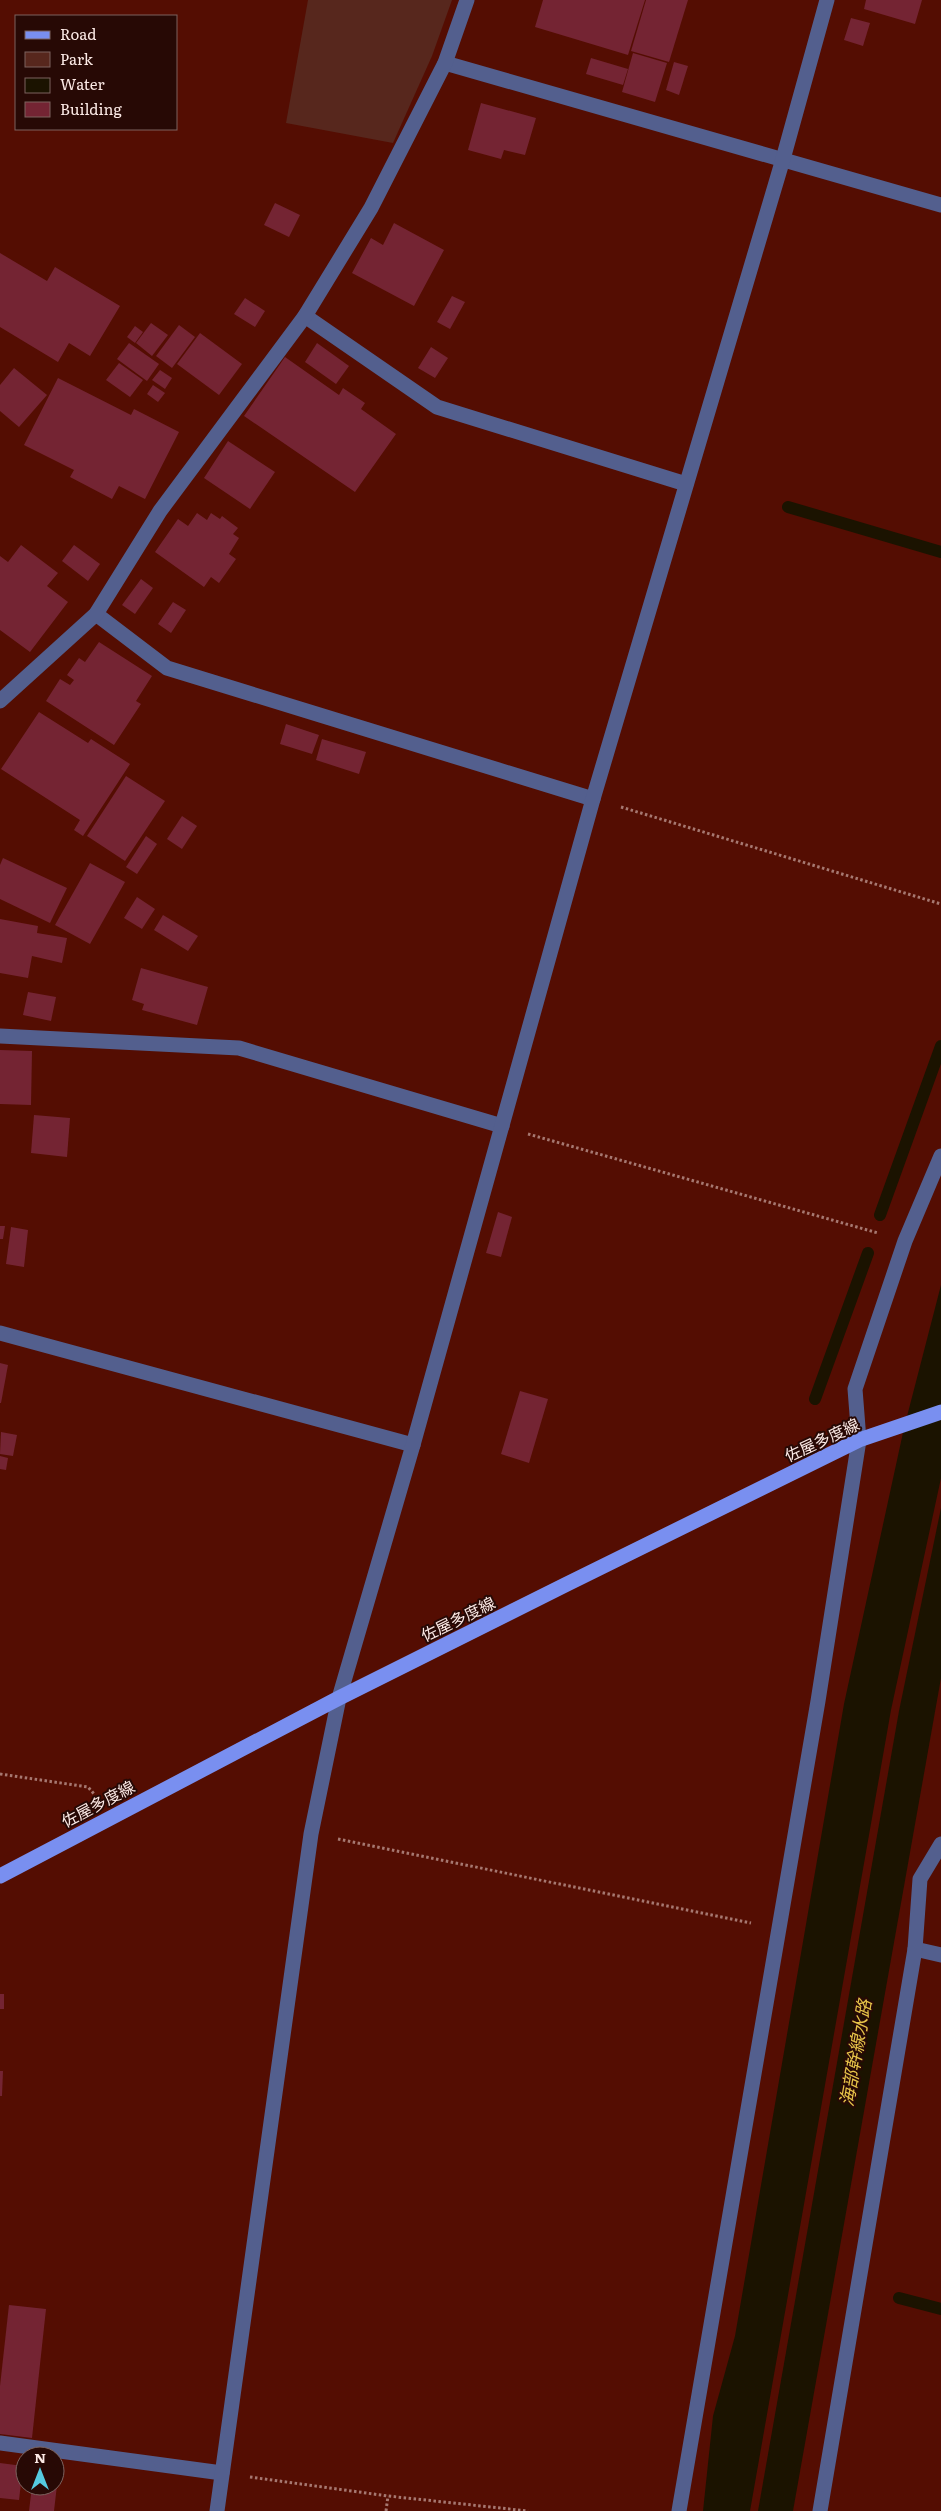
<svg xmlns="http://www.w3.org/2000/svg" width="941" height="2511" font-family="Literata,'Noto Sans JP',serif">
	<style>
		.green { fill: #57271d }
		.water { fill: #1b1300 }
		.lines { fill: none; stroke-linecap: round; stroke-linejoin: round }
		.stream { stroke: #1b1300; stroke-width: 12 }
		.building { fill: #742433 }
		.path { stroke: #a67871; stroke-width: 3; stroke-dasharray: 2.5 2.5; stroke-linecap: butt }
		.minor { stroke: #535f8e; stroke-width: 15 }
		.major { stroke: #798ff0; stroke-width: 15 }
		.labels { text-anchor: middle; stroke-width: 4; stroke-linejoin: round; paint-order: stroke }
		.street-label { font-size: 16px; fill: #fceae6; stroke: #270905 }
		.water-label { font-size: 18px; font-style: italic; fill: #e6c349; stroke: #270905 }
	</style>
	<rect width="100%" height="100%" fill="#540d02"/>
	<path class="green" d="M308,0H452L432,56L393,143L286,123Z"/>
	<g class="water">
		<path d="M941,1285V1478L891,1710L750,2511H703L713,2416L735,2336L844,1704L904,1428Z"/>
		<path d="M941,1508V1678L793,2511H758L899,1711Z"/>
	</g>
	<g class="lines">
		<g class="stream">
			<path d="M788,507L941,552"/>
			<path d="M880,1215L941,1046"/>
			<path d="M815,1399L868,1253"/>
			<path d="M899,2298L941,2309"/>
		</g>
	</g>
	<g class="building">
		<path d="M543,0H645L628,55L535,27Z"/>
		<path d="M646,0H688L669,62L631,51Z"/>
		<path d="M866,0H922L915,24L864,9Z"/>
		<path d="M851,18L870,23L863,46L844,40Z"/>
		<path d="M633,53L667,63L655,102L622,92Z"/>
		<path d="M591,58L628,69L623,85L586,74Z"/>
		<path d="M674,62L688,66L679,95L666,90Z"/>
		<path d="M481,103L536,118L525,155L504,150L501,159L468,150Z"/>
		<path d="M275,203L300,215L289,237L264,225Z"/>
		<path d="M394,223L444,250L414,306L352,273L371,238L383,245Z"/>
		<path d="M0,253L47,281L55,267L120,306L90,356L69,343L58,362L0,327Z"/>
		<path d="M452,296L465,302L450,329L437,322Z"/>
		<path d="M245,298L265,311L255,327L234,314Z"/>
		<path d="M151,323L168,335L152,356L136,343Z"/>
		<path d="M179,325L195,337L172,368L156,356Z"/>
		<path d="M135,326L143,332L135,343L127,337Z"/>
		<path d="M200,333L242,364L219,395L177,364Z"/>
		<path d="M129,343L159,364L147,381L117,359Z"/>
		<path d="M317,343L349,366L336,384L305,362Z"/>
		<path d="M431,347L448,358L435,378L418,368Z"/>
		<path d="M285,357L339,395L343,388L365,403L361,409L396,434L355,492L244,416Z"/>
		<path d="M119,363L143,380L130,397L106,380Z"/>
		<path d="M14,368L47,395L19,427L0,411V385Z"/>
		<path d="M160,370L172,378L165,389L152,380Z"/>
		<path d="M58,378L131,415L134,409L179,432L145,499L119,486L112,499L70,477L74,470L24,445Z"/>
		<path d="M153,385L165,393L158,402L147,394Z"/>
		<path d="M228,441L275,472L250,509L204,478Z"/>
		<path d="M197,513L207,520L211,513L220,519L222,516L238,528L233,534L239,538L229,554L236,559L219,583L211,577L204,587L155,552L178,519L188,526Z"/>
		<path d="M21,545L58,573L47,586L68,602L30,652L0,630V556L8,562Z"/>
		<path d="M74,545L100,564L88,581L62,561Z"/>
		<path d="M141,579L153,588L135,614L122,605Z"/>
		<path d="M173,602L186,610L171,633L158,624Z"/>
		<path d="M99,642L152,676L136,701L141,704L114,745L46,701L60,679L70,685L74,680L67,675L79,658L85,662Z"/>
		<path d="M39,712L88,743L91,739L130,764L83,836L74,830L80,820L1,769Z"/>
		<path d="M286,724L319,735L312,754L280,744Z"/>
		<path d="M322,739L366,752L359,774L316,760Z"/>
		<path d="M126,776L165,801L125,861L87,836Z"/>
		<path d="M182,816L197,826L182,849L167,839Z"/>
		<path d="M146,836L157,844L137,874L126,867Z"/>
		<path d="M3,858L67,888L50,923L0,899V865Z"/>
		<path d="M90,863L125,882L90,944L55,925Z"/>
		<path d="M137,897L155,909L142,929L124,918Z"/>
		<path d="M163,915L198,936L188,951L154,930Z"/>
		<path d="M0,919L38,926L37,933L67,938L62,963L32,956L28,978L0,973Z"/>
		<path d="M141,968L208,987L197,1025L142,1010L144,1004L132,1000Z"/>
		<path d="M28,992L56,997L51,1021L23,1015Z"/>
		<path d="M0,1050L32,1051L31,1105L0,1104Z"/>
		<path d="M34,1115L70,1118L67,1157L31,1153Z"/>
		<path d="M498,1212L512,1217L501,1257L486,1253Z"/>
		<path d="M0,1226H5L3,1239H0Z"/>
		<path d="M11,1227L28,1230L24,1267L6,1264Z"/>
		<path d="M0,1363L8,1365L1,1403H0Z"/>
		<path d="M520,1391L548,1399L529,1463L501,1454Z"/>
		<path d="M1,1432L17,1435L13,1456L0,1454Z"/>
		<path d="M0,1456L8,1458L6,1470L0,1469Z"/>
		<rect x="0" y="1994" width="4" height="15"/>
		<path d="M0,2071H3L2,2096H0Z"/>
		<path d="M9,2305L46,2309L32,2438L0,2434V2386Z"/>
		<path d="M0,2463L23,2466L19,2500L0,2498Z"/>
		<path d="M55,2468H59L54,2511H29L32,2486H55Z"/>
	</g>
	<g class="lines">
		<g class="path">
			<path d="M621,807L941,904"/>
			<path d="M528,1134L878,1233"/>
			<path d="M0,1774L88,1787L95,1795"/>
			<path d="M338,1839L751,1923"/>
			<path d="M250,2477L388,2496L528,2511"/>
			<path d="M386,2511L388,2496"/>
		</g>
		<g class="minor">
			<path d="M445,63L941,205"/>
			<path d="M305,316L437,407L686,484"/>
			<path d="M96,614L167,668L593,799"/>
			<path d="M0,701L96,614L160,511L305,316L371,208L445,63L467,0"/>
			<path d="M0,1036L239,1048L502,1126"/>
			<path d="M0,1333L413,1445"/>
			<path d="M915,1949L941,1955"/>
			<path d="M0,2443L222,2473"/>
			<path d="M217,2511L311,1834L339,1698L413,1445L593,799L783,159L827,0"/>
			<path d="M679,2511L818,1701L859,1440L855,1389L905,1241L941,1156"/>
			<path d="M820,2511L915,1949L920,1879L941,1844"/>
		</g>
		<path class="major" d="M0,1876L339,1698L565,1585L859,1440L941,1412"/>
	</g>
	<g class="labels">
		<g class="street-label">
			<text transform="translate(822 1440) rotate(-25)" y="6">佐屋多度線</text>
			<text transform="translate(458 1619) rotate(-26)" y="6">佐屋多度線</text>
			<text transform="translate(98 1804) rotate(-28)" y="6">佐屋多度線</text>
		</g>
		<g class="water-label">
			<text transform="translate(856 2053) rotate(-80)" y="6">海部幹線水路</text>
		</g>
	</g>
	<rect x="15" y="15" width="162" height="115" fill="#270905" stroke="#7c635f"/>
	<rect x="25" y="31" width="25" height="8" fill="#798ff0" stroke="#7c635f"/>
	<text x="60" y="40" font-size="15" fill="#fceae6">Road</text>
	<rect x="25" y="52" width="25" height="15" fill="#57271d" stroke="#7c635f"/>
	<text x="60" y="65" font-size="15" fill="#fceae6">Park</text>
	<rect x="25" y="78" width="25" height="15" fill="#1b1300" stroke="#7c635f"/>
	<text x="60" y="90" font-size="15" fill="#fceae6">Water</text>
	<rect x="25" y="102" width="25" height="15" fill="#742433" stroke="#7c635f"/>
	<text x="60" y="115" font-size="15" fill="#fceae6">Building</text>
	<g transform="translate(40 2471)"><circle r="24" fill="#270905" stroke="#7c635f"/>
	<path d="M0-4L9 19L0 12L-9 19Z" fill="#55cae0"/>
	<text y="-8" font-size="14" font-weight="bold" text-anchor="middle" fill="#fceae6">N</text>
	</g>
</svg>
